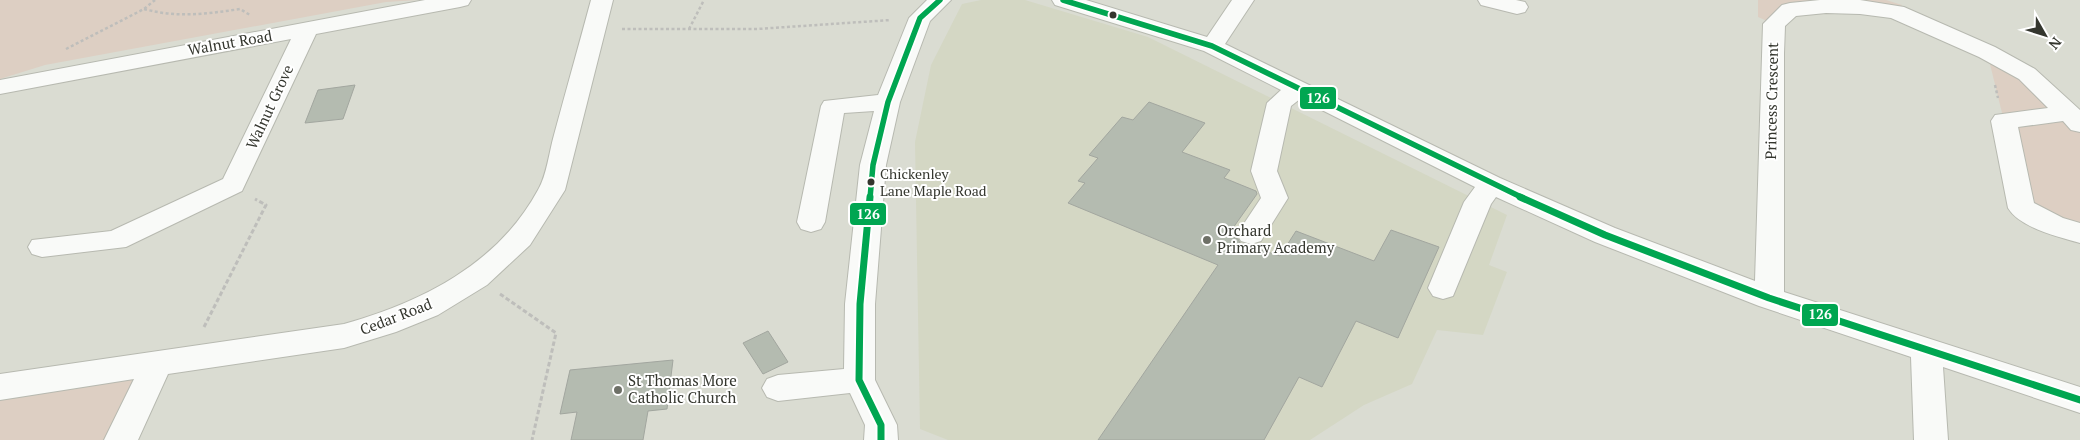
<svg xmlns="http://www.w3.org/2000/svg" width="2080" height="440" font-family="'PT Serif',serif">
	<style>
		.built { fill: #d4d7c4 }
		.green { fill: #ddcfc3 }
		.building { fill: #b4bbb0; stroke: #a2a69f }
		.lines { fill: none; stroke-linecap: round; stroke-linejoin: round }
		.minor-casing { stroke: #b7b9b0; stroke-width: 2 }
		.path-far1 { stroke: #bebebb; stroke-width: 2.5; stroke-dasharray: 3 2.5; stroke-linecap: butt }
		.path { stroke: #bebebb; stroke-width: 3; stroke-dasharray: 4.5 2.5; stroke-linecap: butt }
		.minor { fill: #f9faf8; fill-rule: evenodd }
		.bus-1-far1-casing { stroke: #fff; stroke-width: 9 }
		.bus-1-casing { stroke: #fff; stroke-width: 11 }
		.bus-1-far1 { stroke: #00a651; stroke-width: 5.5 }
		.bus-1 { stroke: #00a651; stroke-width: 7 }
		.bus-dot { fill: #34362e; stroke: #fff; stroke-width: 2 }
		.poi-dot { fill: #6e7067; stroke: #fff; stroke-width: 2 }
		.labels { text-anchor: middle; stroke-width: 4; stroke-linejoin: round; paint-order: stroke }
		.bus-label { font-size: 14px; fill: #34362e; stroke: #fff; text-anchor: start }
		.street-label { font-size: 15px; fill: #34362e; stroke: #fff }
		.poi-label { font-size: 15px; fill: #34362e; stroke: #fff; text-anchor: start }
		.line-badge { stroke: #fff; stroke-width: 2 }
		.badge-label { font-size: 14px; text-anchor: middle; font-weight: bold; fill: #fff }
	</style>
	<rect width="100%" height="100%" fill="#dadcd2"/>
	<path class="built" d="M981,0H1025L1148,37L1507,215L1489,265L1507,272L1483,335L1437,330L1412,384L1364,405L1310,440H948L920,429L915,142L931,65L962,4Z"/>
	<g class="green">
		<path d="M0,0H418L386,2L45,65L0,79Z"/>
		<path d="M1758,0H1886L1902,5L1896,12L1790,10L1774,24L1758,17Z"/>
		<path d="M1987,52L2080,124V233L2022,208L2004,121Z"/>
		<path d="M157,365L121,440H0V387Z"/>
	</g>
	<g class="building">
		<path d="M355,85L343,119L305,123L318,90Z"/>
		<path d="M1149,102L1205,123L1182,152L1230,170L1224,178L1256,191L1257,194L1228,235L1238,239L1240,243L1280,256L1296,231L1374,261L1391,230L1439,247L1398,338L1356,321L1322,387L1299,377L1264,440H1098L1218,265L1068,203L1085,183L1078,181L1098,158L1089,155L1122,117L1133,120Z"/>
		<path d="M768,331L788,362L763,374L743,343Z"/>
		<path d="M673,360L667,409L648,411L643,440H571L577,412L560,414L570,370Z"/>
	</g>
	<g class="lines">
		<g class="minor-casing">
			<g id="minor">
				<path d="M425,0H471L468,5L460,7L316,34L242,191L126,247L42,257L32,254L28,247L32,240L111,231L223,179L291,39L0,94V80Z"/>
				<path d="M591,0H613L565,190L530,245L487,285L438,315L396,332L344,348L168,374L138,440H104L134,379L0,400V374L344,324C422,302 498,264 538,190C547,175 549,152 554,135C566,90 579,45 591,0Z"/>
				<path d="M927,0H951L930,21L900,102L886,165L875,304V380L897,425L898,440H864L865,425L850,393L778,401L767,397L762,388L767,379L778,375L844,369L845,304L860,165L874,111L844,113L825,222L821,229L811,232L801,229L797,222L821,106L824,101L878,95L909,18Z"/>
				<path d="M1052,0H1086L1207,37L1232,0H1254L1225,44L1500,178L1615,228L1755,281L1763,24L1782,5L1790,3L1820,0H1860L1904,7L1995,47L2035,69L2080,110V132L2071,130L2063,121L2018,127L2034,203L2063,218L2080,223V243C2059,237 2020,228 2008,208L1991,121L1995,115L2048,108L2019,79L1979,57L1891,18L1860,14L1826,13L1796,16L1785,26L1784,53V292L2080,387V413L1943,367L1948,440H1914L1911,357L1759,306L1595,242L1496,197L1491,204L1453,296L1443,299L1433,296L1428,288L1464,202L1475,187L1300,99L1291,106L1277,171L1288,198L1261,241L1251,244L1241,241L1237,234L1261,198L1251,171L1267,103L1281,90L1204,51L1055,5Z"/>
				<path d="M1478,0H1516L1525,2L1528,7L1525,12L1517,14L1481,5Z"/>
			</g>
		</g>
		<g class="path-far1">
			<path d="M144,9C177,18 207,14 240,9L250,15"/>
			<path d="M622,29H757L891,20"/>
			<path d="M689,29L704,0"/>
			<path d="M66,49L144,9L155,0"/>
			<path d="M1995,85L1998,98"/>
		</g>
		<g class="path">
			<path d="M500,294L556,333L532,440"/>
			<path d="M204,327L266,205L255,199"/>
		</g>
		<use href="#minor" class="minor"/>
		<g class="bus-1-far1-casing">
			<g id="bus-1-far1">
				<path d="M1063,0L1212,46L1523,198"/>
				<path d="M870,198L873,165L888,102L920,18L940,0"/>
			</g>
		</g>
		<g class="bus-1-casing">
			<g id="bus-1">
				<path d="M870,197L860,304L859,380L881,425V440"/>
				<path d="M1520,197L1605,235L1769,298L2080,400"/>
			</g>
		</g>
		<use href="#bus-1-far1" class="bus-1-far1"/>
		<use href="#bus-1" class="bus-1"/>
	</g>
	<g class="bus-dot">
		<circle cx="1113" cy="15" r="4.5"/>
		<circle cx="871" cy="182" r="4.5"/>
	</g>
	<g class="poi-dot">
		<circle cx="1207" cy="240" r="5"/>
		<circle cx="618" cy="390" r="5"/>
	</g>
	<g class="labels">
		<g class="bus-label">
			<text x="880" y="179">Chickenley<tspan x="880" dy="17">Lane Maple Road</tspan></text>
		</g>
		<g class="street-label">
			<text transform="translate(230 43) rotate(-10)" y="5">Walnut Road</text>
			<text transform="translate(1772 101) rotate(-89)" y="5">Princess Crescent</text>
			<text transform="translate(270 107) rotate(-65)" y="5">Walnut Grove</text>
			<text transform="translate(396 317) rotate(-21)" y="5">Cedar Road</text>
		</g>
		<g class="poi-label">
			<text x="1217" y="236">Orchard<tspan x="1217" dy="17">Primary Academy</tspan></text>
			<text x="628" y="386">St Thomas More<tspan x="628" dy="17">Catholic Church</tspan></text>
		</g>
	</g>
	<g class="line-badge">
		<rect x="1299" y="86" width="38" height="24" rx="5" fill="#00a651"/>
		<rect x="849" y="202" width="38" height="24" rx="5" fill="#00a651"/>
		<rect x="1801" y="303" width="38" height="24" rx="5" fill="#00a651"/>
	</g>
	<g class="badge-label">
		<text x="1318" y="103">126</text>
		<text x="868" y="219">126</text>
		<text x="1820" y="319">126</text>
	</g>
	<g transform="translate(2045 35) rotate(129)" stroke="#ffffff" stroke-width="4" paint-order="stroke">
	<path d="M0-4L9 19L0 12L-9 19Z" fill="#34362e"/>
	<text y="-8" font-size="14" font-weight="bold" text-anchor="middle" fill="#34362e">N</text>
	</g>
</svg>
